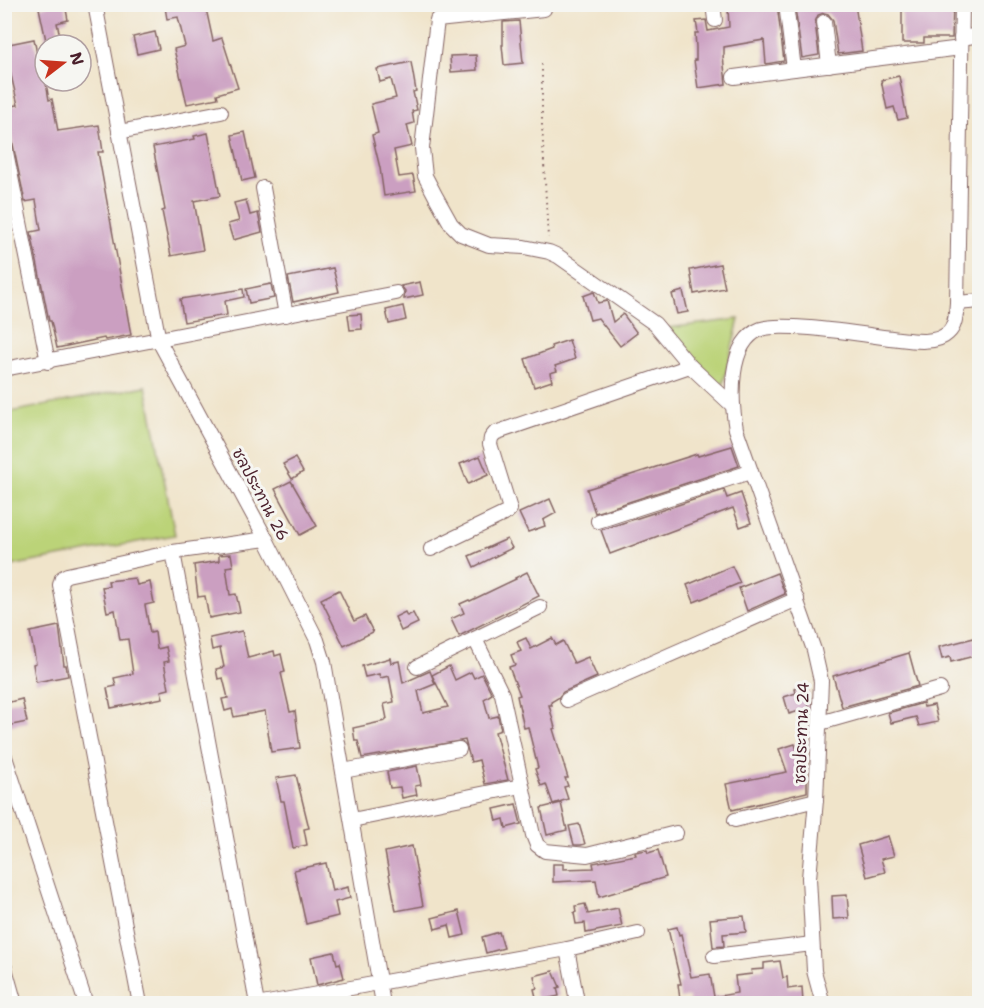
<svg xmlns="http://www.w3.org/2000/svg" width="984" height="1008" font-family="'Shantell Sans','Playpen Sans Thai',sans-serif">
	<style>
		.green { fill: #bbd378; stroke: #827952; stroke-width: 1.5 }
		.building { fill: #cb9fc1 }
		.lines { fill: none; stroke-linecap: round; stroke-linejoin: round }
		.minor-casing { stroke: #846463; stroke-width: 16 }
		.path { stroke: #846463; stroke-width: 2; stroke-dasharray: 1.5 4.5; stroke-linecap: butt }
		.minor { stroke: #fff; stroke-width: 14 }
		.labels { text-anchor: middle; stroke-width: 6; stroke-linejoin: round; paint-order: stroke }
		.street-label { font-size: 16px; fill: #4a1f2b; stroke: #f6f6f2 }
	</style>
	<rect width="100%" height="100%" fill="#f6f6f2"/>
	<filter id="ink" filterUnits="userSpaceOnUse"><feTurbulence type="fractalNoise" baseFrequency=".0167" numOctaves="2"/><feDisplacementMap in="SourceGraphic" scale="12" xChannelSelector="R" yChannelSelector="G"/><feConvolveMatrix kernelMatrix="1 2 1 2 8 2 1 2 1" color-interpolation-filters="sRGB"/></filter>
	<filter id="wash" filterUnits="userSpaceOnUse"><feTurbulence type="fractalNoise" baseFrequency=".008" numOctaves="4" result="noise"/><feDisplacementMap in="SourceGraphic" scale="24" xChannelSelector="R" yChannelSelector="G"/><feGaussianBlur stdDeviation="1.35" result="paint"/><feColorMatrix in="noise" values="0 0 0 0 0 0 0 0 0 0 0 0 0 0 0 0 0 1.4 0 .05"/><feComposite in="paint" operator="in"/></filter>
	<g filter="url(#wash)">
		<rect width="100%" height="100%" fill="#f0e4ca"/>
		<g class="green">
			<path d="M739,319L722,389L668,328Z"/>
			<path d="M146,386L175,535L5,567V413Z"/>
		</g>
		<g id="blocks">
			<g class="building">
				<path d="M53,4H65L68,20L57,23L62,45H47L39,8Z"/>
				<path d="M174,4H205L213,41L222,38L238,88L217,94L218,98L187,104L174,49L185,46L178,17L167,19L165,7Z"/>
				<path d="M730,4H777L784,61L766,64L764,40L724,47V55L723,56L726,84L698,88L694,60H696V47L695,33H698L696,21L706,20L708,31L729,27L728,8L731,7Z"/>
				<path d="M810,4H855L862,51L838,54L833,20L828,14L824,13L818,15L815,22L819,55L802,58L795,7Z"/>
				<path d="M902,4H953L952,38H924V43H902Z"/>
				<path d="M519,21L523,63L504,65L502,45H503V22Z"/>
				<path d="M155,32L159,49L137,54L133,37Z"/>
				<path d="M34,39L41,73L44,72L49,100L52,99L58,131L99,125L103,152H98L131,335L105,340L104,338L57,348L51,321H49L31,232L41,230L36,200L25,202L6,111L10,110L9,106L18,105L4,45Z"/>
				<path d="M476,55L477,70L451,72L450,56Z"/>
				<path d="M411,62L416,91L413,92L417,110L412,111L414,123L407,125L412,146L394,150L399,177L413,175L416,191L384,196L380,168L372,135L378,133L371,104L396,98L391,79L380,82L377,69Z"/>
				<path d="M899,76L907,118L898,120L894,107L887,109L881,80Z"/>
				<path d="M245,132L255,178L242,181L232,135Z"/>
				<path d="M208,133L220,196L194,201L203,250L171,256L162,211L165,210L153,147L195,139L194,136Z"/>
				<path d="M246,200L250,215L258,213L262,232L233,240L228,224L239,221L234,203Z"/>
				<path d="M720,264L725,288L694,294L690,270Z"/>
				<path d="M333,268L339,292L293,302L288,277Z"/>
				<path d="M420,282L423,295L404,299L405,291L401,286Z"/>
				<path d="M271,284L274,298L249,303L246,289Z"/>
				<path d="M243,289L244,297L225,301L227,315L184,322L180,299Z"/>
				<path d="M683,291L688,312L677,314L672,294Z"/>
				<path d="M594,292L598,303L607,301L613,322L623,314L637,333L620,346L598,318L590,320L583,296Z"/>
				<path d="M403,306L406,320L389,324L386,310Z"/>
				<path d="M361,314L362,329L350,330L348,315Z"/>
				<path d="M569,340L575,359L555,366L557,371L550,373L552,381L534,387L525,359L552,349L551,346Z"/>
				<path d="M732,446L739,466L595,513L587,489L697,454L698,456Z"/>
				<path d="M480,456L488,475L468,484L460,464Z"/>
				<path d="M295,458L303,472L292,479L283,464Z"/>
				<path d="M291,481L317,526L300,535L275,489Z"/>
				<path d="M724,490L727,498L741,493L751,523L740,527L733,508L610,554L601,530Z"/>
				<path d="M550,499L556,513L543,520L545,526L528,532L519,513Z"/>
				<path d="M507,539L512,548L474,567L469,556Z"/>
				<path d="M231,554L233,566L226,567L230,595L236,594L240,612L209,618L205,596L198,597L194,565L219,561V555Z"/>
				<path d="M732,566L740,583L694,602L687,585Z"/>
				<path d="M527,572L539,596L459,636L451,619L464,613L460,604L469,600L470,601L516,579L515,578Z"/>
				<path d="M777,573L785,594L747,611L739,588Z"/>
				<path d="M135,578L137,585L150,582L154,603L145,605L150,633L155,632L157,649L166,647L169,661L164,662L169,689L161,691L163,698L111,708L107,688L116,686L114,678L133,674L128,639L120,640L115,610L107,612L102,587L109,586L108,581Z"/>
				<path d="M339,590L354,621L365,616L373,632L344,646L321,599Z"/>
				<path d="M405,612L407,616L413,613L418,623L401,631L395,617Z"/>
				<path d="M59,626L64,665H66L68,676L36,682L33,664L36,663L30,632Z"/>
				<path d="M242,631L248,658L274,651L275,656L281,654L285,672L281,673L290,712L295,711L300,748L271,752L265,711L234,717L232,709L225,711L222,699L228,698L223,678L218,679L216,669L224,667L220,648L212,650L210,638Z"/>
				<path d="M526,638L531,649L552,638L556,645L563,641L574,663L588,657L597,677L563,692L558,698L551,702L552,705H549L555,728L553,729L568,778H565L568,786L564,787L568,799L553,804L546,784L541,786L535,769L538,768L528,727L524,728L517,696L520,695L509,667L515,665L511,655L521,651L517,642Z"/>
				<path d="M974,638L978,655L951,662L950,657L942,659L939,647Z"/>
				<path d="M909,653L918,686L842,707L833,676Z"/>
				<path d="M390,658L391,663L399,661L403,683L430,671L435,684L418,691L423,713L448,707L432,675L449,666L455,680L471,672L474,678L482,674L492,694L484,699L489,718L498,716L501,730L495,732L508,780L485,784L479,760L471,762L465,740L362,758L358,741H355L353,728L385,721L387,719L384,704L394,702L389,676L380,678L379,674L365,677L362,666Z"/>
				<path d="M805,685L810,697L806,698L810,708L789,714L784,697L796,693L795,689Z"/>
				<path d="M22,699L27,722L7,726L5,715L8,714L6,703Z"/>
				<path d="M923,703L924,707L934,705L938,722L919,726L916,717L891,723L888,713Z"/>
				<path d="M795,744L803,768H807V792L732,810L726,784L787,772L779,749Z"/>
				<path d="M417,766L421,785L415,786L417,795L402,798L400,787L390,788L387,772Z"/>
				<path d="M296,775L309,828L304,829L307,845L293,848L284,801H281L276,778Z"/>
				<path d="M561,803L567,830L547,835L541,808Z"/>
				<path d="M516,804L521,824L506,828L504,819L497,821L494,809Z"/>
				<path d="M579,824L585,844L581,845H574L569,826Z"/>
				<path d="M888,836L894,856L881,859L885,872L867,877L858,845Z"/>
				<path d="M412,846L423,906L396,911L385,852Z"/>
				<path d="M647,850L648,853L658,850L666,877L599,897L596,880L553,882V864H563V869L594,868L593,863L636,855L635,852Z"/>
				<path d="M326,863L332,891L348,887L350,898L335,902L338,916L306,924L294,870Z"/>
				<path d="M847,895L849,918L833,919L832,896Z"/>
				<path d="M585,904L588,914L618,908L622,926L586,933L585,923L576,924L574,913L576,912L575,906Z"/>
				<path d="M459,911L465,935L452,938L449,925L435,929L432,918Z"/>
				<path d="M744,916L746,932L723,934L724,946L713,947L710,919Z"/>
				<path d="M677,927L679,935L681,934L691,977L710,974L714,997L737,993L735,976L752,974L751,970L764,969V963L780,961L783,978L787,977L788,989L802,987L803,1004H690L689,997L680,999L678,984H681L668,929Z"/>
				<path d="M499,932L504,948L486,953L482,937Z"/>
				<path d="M334,952L337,964L340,963L344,978L317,985L311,957Z"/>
				<path d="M553,971L560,987L557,988L559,996L537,1001L534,989L537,988L534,976Z"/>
			</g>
		</g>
	</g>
	<g filter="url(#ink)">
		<use href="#blocks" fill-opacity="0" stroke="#846463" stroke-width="1.5"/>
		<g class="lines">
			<g class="minor-casing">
				<g id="minor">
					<path d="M95,4L159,341L266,539L317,640L324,662L383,1004"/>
					<path d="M713,4L715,20"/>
					<path d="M786,4L794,69L961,48"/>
					<path d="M544,9L437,20L422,148L425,176L436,197L451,224L461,234L489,245L524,247L549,252L558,256L655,324L690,366L731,404"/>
					<path d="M824,22L829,65"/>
					<path d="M961,38L980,35"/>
					<path d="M734,77L794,69"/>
					<path d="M119,132L221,112"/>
					<path d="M4,142L48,362"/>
					<path d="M263,188L286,315"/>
					<path d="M957,303L980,301"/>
					<path d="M4,369L396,293"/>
					<path d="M598,521L750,472"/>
					<path d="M431,549L506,513L510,509L490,444L491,438L495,433L690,366"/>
					<path d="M173,552L257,1004"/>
					<path d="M475,639L502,694L533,835L537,845L545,851L587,855L676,833"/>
					<path d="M417,667L540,607"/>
					<path d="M567,700L797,599"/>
					<path d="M820,723L940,689"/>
					<path d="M4,754L86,1004"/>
					<path d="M343,771L459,749"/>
					<path d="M352,820L521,786"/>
					<path d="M735,820L816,800"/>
					<path d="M567,949L576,996"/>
					<path d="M714,956L812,944"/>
					<path d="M4,965L15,1004"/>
					<path d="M140,1004L60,585L62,578L67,575L173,552L266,539"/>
					<path d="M262,1004L567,949L638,933"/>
					<path d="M823,1004L814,971L809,878L816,800L821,681L814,650L736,429C731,401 727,342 761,329C784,321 871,336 899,339C914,341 937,344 948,333C956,326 956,313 957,303L962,4"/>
				</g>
			</g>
			<path class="path" d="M542,64V125L548,238"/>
			<use href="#minor" class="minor"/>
		</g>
	</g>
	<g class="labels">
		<g class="street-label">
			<text transform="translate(261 494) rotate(62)" y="6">ชลประทาน 26</text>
			<text transform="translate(801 733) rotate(-88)" y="6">ชลประทาน 24</text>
		</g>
	</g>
	<rect width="984" height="1008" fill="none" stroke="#f6f6f2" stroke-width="24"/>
	<g transform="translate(63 63) rotate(73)"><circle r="28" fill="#f6f6f2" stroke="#b1a0a2" stroke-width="1.5"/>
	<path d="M0-4.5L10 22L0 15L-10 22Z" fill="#c8321e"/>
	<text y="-9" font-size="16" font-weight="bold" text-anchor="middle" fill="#4a1f2b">N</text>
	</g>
</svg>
